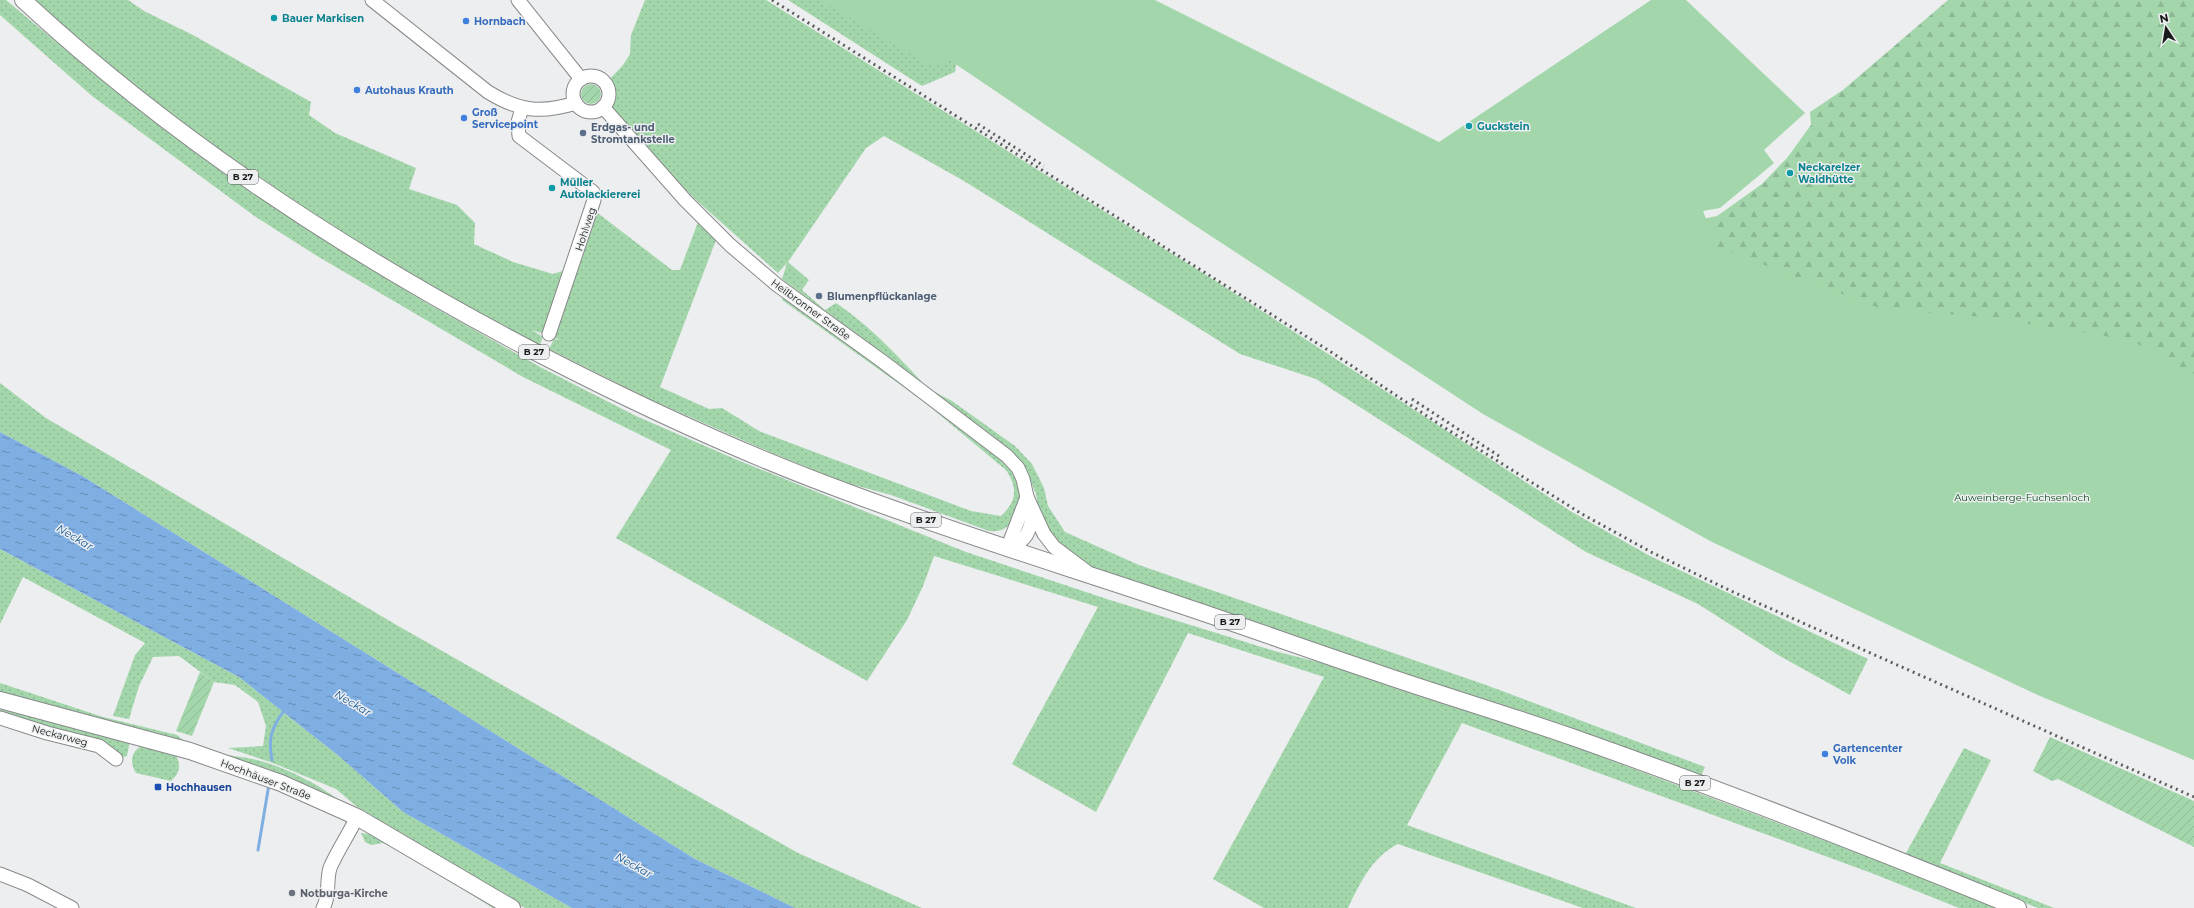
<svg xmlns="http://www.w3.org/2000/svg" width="2194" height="908" font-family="Montserrat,sans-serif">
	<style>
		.grass { fill: url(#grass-dots) }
		.forest { fill: url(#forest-firs) }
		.park { fill: #a3d7ab }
		.garden { fill: url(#garden-furrows) }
		.water { fill: url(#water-ripples) }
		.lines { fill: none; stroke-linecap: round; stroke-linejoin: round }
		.stream { stroke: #7faee2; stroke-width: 3 }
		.minor-casing { stroke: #88898a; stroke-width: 15 }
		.major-casing { stroke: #88898a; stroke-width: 18 }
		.minor { stroke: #fff; stroke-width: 13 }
		.major { stroke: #fff; stroke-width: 16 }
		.rail { stroke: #5d5e5e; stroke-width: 3; stroke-dasharray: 2 4; stroke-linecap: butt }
		.culture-dot { fill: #0f9aa8; stroke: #edeeef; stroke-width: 1.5 }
		.shop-dot { fill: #3f7fe0; stroke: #edeeef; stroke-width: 1.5 }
		.service-dot { fill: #5c6f8a; stroke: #edeeef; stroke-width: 1.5 }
		.transit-dot { fill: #1a4fb4; stroke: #edeeef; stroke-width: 1.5 }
		.worship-dot { fill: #6b7280; stroke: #edeeef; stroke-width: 1.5 }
		.labels { text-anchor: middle; stroke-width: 3; stroke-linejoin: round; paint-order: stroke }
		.shield { fill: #edeeef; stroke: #595a5a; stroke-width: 1 }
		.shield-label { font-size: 9px; font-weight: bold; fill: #191a1a }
		.culture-label { font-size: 10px; font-weight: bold; fill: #0d838f; stroke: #edeeef; text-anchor: start }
		.shop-label { font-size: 10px; font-weight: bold; fill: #366cbe; stroke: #edeeef; text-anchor: start }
		.service-label { font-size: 10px; font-weight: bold; fill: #4e5e75; stroke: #edeeef; text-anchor: start }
		.street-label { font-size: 10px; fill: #191a1a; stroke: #edeeef }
		.park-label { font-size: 10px; fill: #0f4f22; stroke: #edeeef }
		.transit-label { font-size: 10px; font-weight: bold; fill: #164399; stroke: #edeeef; text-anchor: start }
		.worship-label { font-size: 10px; font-weight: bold; fill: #5b616d; stroke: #edeeef; text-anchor: start }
		.water-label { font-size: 11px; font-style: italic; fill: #155998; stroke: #edeeef }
	</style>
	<defs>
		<pattern id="grass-dots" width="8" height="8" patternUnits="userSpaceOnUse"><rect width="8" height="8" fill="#a3d7ab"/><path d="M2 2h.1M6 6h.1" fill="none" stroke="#8cb893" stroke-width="1.8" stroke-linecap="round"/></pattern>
		<pattern id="forest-firs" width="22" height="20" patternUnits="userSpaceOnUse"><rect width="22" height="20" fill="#a3d7ab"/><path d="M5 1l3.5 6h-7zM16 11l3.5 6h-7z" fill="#8cb893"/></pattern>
		<pattern id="garden-furrows" width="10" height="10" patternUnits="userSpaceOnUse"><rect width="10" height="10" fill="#a3d7ab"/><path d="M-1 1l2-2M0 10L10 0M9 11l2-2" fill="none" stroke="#8cb893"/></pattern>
		<pattern id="water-ripples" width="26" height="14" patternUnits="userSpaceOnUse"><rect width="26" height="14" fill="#7faee2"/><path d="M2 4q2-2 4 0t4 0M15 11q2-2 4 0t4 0" fill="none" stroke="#678db6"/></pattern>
	</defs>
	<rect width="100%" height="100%" fill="#edeeef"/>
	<g class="grass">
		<path d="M0,0H6L115,91L214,166L321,238L423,301L542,368L636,416L735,459L966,552L1110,600L1278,652L1330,665L1562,742L1887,864L1997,908H1959L1874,874L1462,723L1407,825L1636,908H1583L1398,844C1372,857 1360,883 1348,908H1264L1213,879L1324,677L1188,633L1096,812L1012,764L1098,607L934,556L923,586L907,620L867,681L616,538L671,450L523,377L317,256L253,215L92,96L0,15Z"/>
		<path d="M33,0H128L144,11L193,35L311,102L309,115L335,133L416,168L409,189L457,205L475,223L474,244L513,262L553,274L572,268L595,211L672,270H680L698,222L716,240L660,387L709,409L722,408L759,431L971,511L1001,516C1017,501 1018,488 1006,470L923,401L782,300L783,296L924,399L1008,465C1011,470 1015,476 1017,481C1023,502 1016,535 989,531L891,495L843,482L772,453L649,399L549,349L554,339L561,340L532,330L543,337L539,347C466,305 391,265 320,220C218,155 122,81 33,0Z"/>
		<path d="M645,0H766L1211,278L1572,512L1650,556L1868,659L1850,695L1778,655L1698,604L1586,552L1316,379L1240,354L964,181L884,136L866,148L788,262L809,280L802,290L825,310L836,303C871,327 893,351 923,383L782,279L787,263L778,273L695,199L609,113C607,102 611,93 606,83L623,65L630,54L631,35Z"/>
		<path d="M788,0H933L964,16L955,72L922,86Z"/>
		<path d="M0,383L46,418L400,627L798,853L922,908H795L695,859L84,477L0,432Z"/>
		<path d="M931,390L952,401L1015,446L1032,464L1044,488L1048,506L1065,532L1139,565L1486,685L1705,767L1700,778L1096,569L1076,559L1055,545L1039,513L1036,494L1026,470L931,394Z"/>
		<path d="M0,549L239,677L340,757L403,812L572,908H525L452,868L449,862L356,806L336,789L273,763L228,748L263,746L266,726L258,702L235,685L214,682L179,656L153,657L139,686L129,719L113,716L135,655L145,643L23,577L0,624Z"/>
		<path d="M0,683L103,717L177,735C198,755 234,754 261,761C286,768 316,783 336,798L131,735L127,756L116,759L99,746L0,718Z"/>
		<path d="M144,745L176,755C181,766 180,773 171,781L136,773C129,762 131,750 144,745Z"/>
		<path d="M1964,748L1991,760L1940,863L2054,908H2038L1905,855Z"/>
		<path d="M361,833L381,836L503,908H493L408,855L383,843L371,845L365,842Z"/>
	</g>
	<path class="forest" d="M1948,0H2194V445L1682,252L1692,221L1717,216L1762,184L1787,158L1811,125L1810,112L1843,90Z"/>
	<path class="park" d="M820,0H1155L1439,142L1651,0H1686L1805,113L1764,150L1774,163L1720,208L1703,211L1717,247L1882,309L1983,317L2130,340L2194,374V760L2040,696L1710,541L1483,414L1191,223L948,59L934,68Z"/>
	<g class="garden">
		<circle cx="591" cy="94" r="10"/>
		<path d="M200,672L214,682L192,736L176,731Z"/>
		<path d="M2050,737L2194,801V847L2058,779L2052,781L2033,771Z"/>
	</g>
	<path class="water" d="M0,432L84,477L695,859L795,908H572L403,812L340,757L239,677L0,549Z"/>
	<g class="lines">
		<g class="stream">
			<path d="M272,760C268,739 271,729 283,712"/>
			<path d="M258,850L269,784"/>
		</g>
		<g class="minor-casing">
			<g id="minor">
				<path d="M372,0L488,92C519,111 540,114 576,103"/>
				<path d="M518,0L581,79"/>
				<circle cx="591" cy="94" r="18"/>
				<path d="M603,107L685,200L730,245L777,285L882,361L1007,456L1018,468L1023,479L1027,497L1044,534L1054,547L1086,571"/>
				<path d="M522,108L518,122L519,136L593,192L594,200L549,334"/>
				<path d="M1007,549L1027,497"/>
				<path d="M1007,549C1027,541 1030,532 1033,512"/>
				<path d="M0,718L47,733L99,746L116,759"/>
				<path d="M0,874L28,885L72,908"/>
				<path d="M323,908C330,896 326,881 330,868C337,851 349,834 357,817"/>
			</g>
		</g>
		<g class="major-casing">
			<g id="major">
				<path d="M23,0C178,144 356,259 543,356C642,407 743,454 847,492C958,534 1071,568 1183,606C1246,627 1309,650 1372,671C1438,694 1506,714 1572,737C1722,790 1871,848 2018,908"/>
				<path d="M0,700L190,751L281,783L357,817L512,908"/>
			</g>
		</g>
		<use href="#minor" class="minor"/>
		<use href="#major" class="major"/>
		<g class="rail">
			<path d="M772,0L1331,352L1442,426L1582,514L1651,552L1731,591L2194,797"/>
			<path d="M978,124L1044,166"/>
			<path d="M1412,399L1499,456"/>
		</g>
	</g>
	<g class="culture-dot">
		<circle cx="274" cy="18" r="4"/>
		<circle cx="1469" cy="126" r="4"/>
		<circle cx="1790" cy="173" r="4"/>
		<circle cx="552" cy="188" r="4"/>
	</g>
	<g class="shop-dot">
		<circle cx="466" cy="21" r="4"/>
		<circle cx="357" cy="90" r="4"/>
		<circle cx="464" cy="118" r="4"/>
		<circle cx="1825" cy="754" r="4"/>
	</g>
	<g class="service-dot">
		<circle cx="583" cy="133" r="4"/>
		<circle cx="819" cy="296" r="4"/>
	</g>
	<rect class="transit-dot" x="154" y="783" width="8" height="8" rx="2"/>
	<circle class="worship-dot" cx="292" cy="893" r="4"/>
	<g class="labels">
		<g class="shield">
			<rect x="228" y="170" width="30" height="14" rx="3"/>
			<rect x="519" y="345" width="30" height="14" rx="3"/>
			<rect x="911" y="513" width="30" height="14" rx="3"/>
			<rect x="1215" y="615" width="30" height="14" rx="3"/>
			<rect x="1680" y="776" width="30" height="14" rx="3"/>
		</g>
		<g class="shield-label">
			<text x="243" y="180">B 27</text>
			<text x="534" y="355">B 27</text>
			<text x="926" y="523">B 27</text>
			<text x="1230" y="625">B 27</text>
			<text x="1695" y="786">B 27</text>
		</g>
		<g class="culture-label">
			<text x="282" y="22">Bauer Markisen</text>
			<text x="1477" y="130">Guckstein</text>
			<text x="1798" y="171">Neckarelzer<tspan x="1798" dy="12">Waldhütte</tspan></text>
			<text x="560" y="186">Müller<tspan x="560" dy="12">Autolackiererei</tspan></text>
		</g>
		<g class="shop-label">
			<text x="474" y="25">Hornbach</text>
			<text x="365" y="94">Autohaus Krauth</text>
			<text x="472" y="116">Groß<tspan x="472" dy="12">Servicepoint</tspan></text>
			<text x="1833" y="752">Gartencenter<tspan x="1833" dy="12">Volk</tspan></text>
		</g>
		<g class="service-label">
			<text x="591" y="131">Erdgas- und<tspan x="591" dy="12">Stromtankstelle</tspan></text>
			<text x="827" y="300">Blumenpflückanlage</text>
		</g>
		<g class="street-label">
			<text transform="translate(585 229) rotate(-72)" y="4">Hohlweg</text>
			<text transform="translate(811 309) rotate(36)" y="4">Heilbronner Straße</text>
			<text transform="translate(60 735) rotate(15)" y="4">Neckarweg</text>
			<text transform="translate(266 779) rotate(21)" y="4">Hochhäuser Straße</text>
		</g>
		<g class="park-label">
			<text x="2022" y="501">Auweinberge-Fuchsenloch</text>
		</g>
		<g class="transit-label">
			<text x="166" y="791">Hochhausen</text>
		</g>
		<g class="worship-label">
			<text x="300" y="897">Notburga-Kirche</text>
		</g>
		<g class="water-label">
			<text transform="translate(75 537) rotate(31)" y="4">Neckar</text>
			<text transform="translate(353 703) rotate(31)" y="4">Neckar</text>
			<text transform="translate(634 865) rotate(29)" y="4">Neckar</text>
		</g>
	</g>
	<g transform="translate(2166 28) rotate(348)" stroke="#edeeef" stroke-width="3" paint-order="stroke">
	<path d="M0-3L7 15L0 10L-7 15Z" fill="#191a1a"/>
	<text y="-6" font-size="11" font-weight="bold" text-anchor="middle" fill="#191a1a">N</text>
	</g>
</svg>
